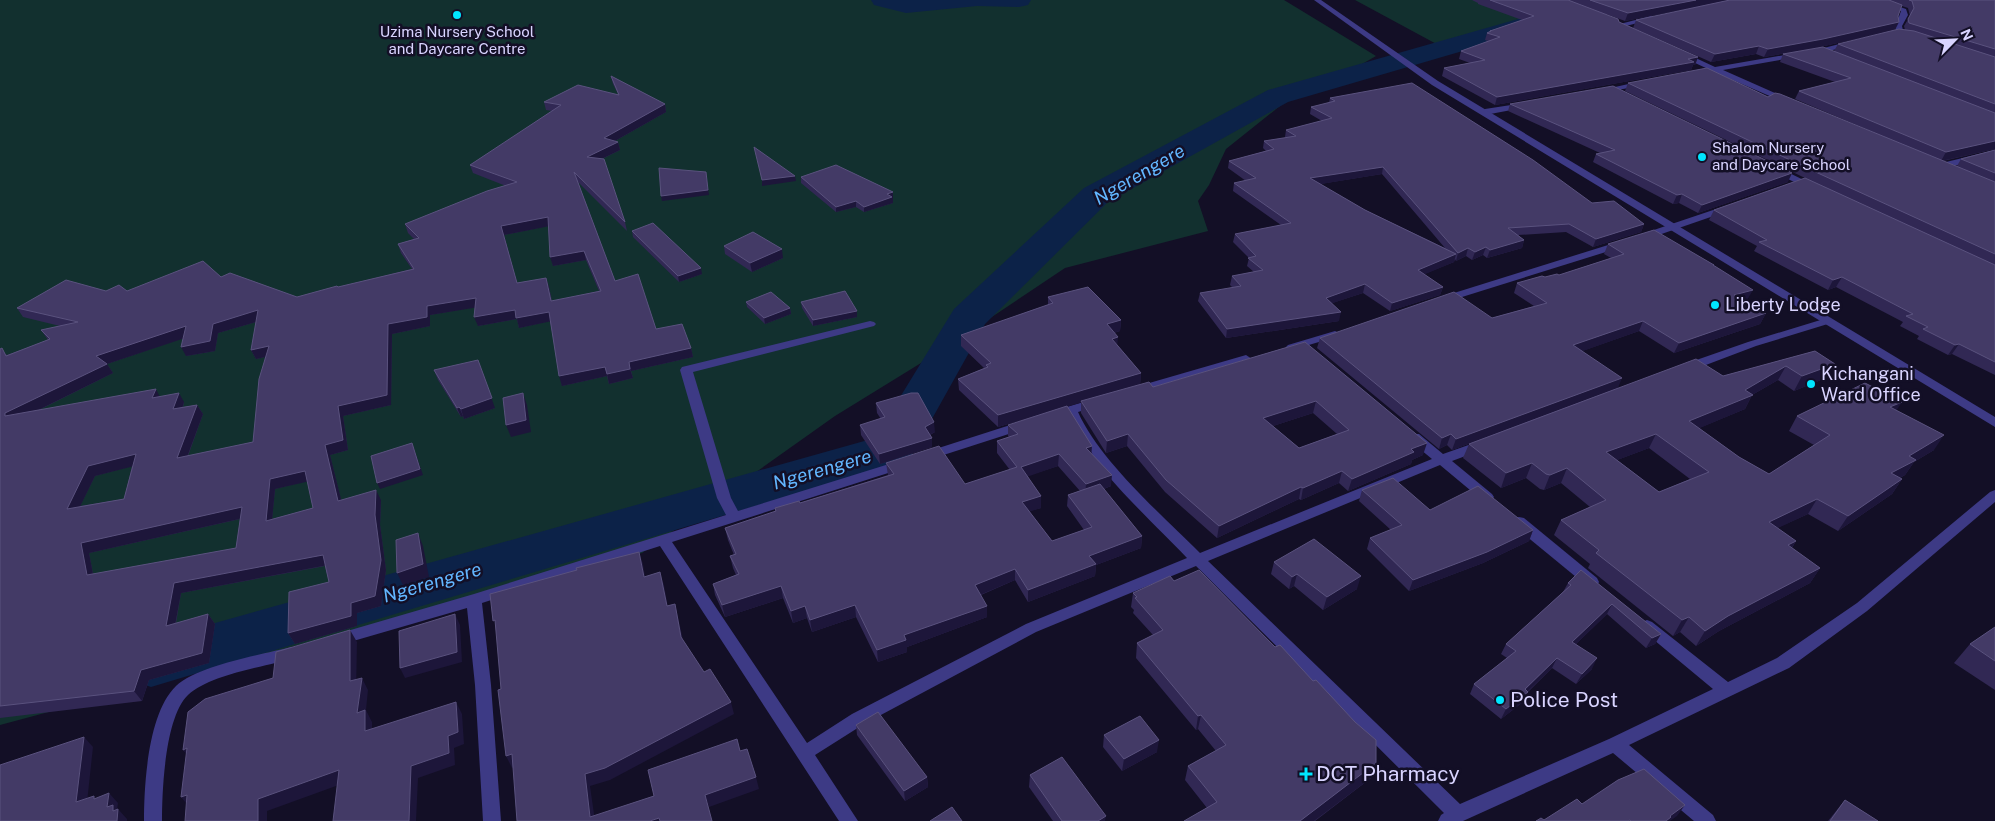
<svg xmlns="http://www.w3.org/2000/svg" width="1995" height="821" font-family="'Public Sans',sans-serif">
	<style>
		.green { fill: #12302f }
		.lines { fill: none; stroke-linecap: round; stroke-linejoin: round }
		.river { fill: #0c2248; fill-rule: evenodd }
		.minor { fill: #3d3a85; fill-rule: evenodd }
		.tertiary { fill: #3d3a85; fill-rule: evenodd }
		.wall { fill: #312854; fill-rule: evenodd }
		.shaded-wall { fill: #1d163a }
		.building { fill: #433a66; stroke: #5a527e; fill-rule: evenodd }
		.poi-dot { fill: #00e5ff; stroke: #130f26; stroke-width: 2 }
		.labels { text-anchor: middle; stroke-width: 5; stroke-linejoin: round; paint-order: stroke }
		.far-poi-label { font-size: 15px; fill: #d9d4ff; stroke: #130f26 }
		.poi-label { font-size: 18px; fill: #d9d4ff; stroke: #130f26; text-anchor: start }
		.water-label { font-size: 19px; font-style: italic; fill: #62b6ff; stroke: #130f26 }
		.near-poi-label { font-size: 21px; fill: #d9d4ff; stroke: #130f26; text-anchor: start }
	</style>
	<rect width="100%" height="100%" fill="#130f26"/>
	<g class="green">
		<path d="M0,0H1284L1376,56L1357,67L1300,90L1226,149L1209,185L1198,201L1208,231L1065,268L947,347L835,416L642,553L0,725Z"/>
		<path d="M1355,0H1602L1526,19L1442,47Z"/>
	</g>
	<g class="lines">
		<g class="river">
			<path d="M871,0H1031L1028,5L1019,7L977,6L906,13L874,5Z"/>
			<path d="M1578,0H1611L1608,5L1582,16L1288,102L1108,202L985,324L909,460L151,687L131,680L122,664L131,648L151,641L875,438L954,309L1084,188L1268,90L1564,6Z"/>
		</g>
		<g class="minor">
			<path d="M1869,0H1879L1906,9L1908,15L1902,26L1904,35H1898L1895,28L1901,11Z"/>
			<path d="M1651,16L1655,18L1653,19L1626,26L1633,29V33H1627L1616,25Z"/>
			<path d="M1851,41L1855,43L1854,45L1820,53L1723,70L1791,100L1792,102L1788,104L1714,72H1708V69L1678,55L1685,53L1715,67L1820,49Z"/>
			<path d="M1642,81L1646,83L1645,85L1601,93L1597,91Z"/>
			<path d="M1524,103L1528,105L1527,107L1485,115L1481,112L1485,109Z"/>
			<path d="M1995,150V156L1941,169L1936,166L1938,164Z"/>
			<path d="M1777,167L1816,186L1818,188L1816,190H1810L1774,172V168Z"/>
			<path d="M1728,205L1733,208L1731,210L1647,239L1643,240L1638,237L1639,235Z"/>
			<path d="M1621,241L1625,242V246L1446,302H1438L1437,300L1438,298Z"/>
			<path d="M1827,318L1833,321L1831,323L1756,346L1690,371L1686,372L1680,368L1682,365L1748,342Z"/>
			<path d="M870,321L874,322L876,324L874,326L693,372L731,498L738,511L902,460L907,461L909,464L907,467L672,542L807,743L852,714L1026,624L1187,558C1150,519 1088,464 1067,415L1054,419L1048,415L1050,412L1097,398L1101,399L1103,402L1101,405L1078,412C1100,461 1161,514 1200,553L1432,459L1409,440L1408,437L1409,434H1419L1443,454L1477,442H1487L1488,445L1487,448L1452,461L1492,494L1494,497L1492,500H1482L1440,465L1208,561L1460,804L1609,739L1713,689L1642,630L1639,626L1642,622L1647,620L1652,622L1728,682L1777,658L1857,603L1990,492L1995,490V502L1867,611L1789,668L1629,745L1713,815L1716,821H1694L1613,753L1463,821H1438L1441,815L1444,813L1196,566L1036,632L864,724L815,755L858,821H839L660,546L482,603L491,685L501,821H483L475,685L467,608L336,646L330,644L328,640L330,636L474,594L726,515L717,498L680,370L682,367Z"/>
			<path d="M1335,331L1341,334L1339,336L1292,350L1286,347L1288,345Z"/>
			<path d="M1246,355L1252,359L1250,361L1136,395L1130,391L1132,388Z"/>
			<path d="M1023,421L1027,422L1029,425L1027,428L928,460L923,459L921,456L923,453Z"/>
			<path d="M1519,517L1524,518L1597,578L1599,582L1597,586L1592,588L1587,586L1514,526L1512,522L1514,518Z"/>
			<path d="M291,647L297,649L299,653L297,657C266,667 211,674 188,695C165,717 162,790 162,821H144C144,784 148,713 176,686C199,665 261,655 291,647Z"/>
		</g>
		<path class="tertiary" d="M1314,0H1321L1438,81L1995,417V427L1432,85Z"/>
	</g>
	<g class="wall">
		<path d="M1472,0H1730L1625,21L1606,14L1619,22L1698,57L1695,65H1693L1691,70L1495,105L1442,76L1444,68L1470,63L1459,59L1461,51L1488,41L1485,40L1487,33L1489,32L1490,31L1522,20L1478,4V3Z"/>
		<path d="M1730,0H1995V149L1943,161L1957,166L1961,159L1995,150V375L1952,354L1948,355L1917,339L1919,336L1900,326L1903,322L1836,287L1828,290L1754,251L1757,246L1709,220L1714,210L1805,178L1625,91L1628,83L1768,97L1873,132L1795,99L1799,91L1835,82L1780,62L1783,54L1834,51L1838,44L1905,30L1904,26L1910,16L1908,8L1902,6L1898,16L1895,30L1820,47L1764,57L1756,54L1711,62L1633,28L1636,20Z"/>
		<path d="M611,76L665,104L666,112L615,141L618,142L620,150L602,159L625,222L627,231L578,182L615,281L656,329L691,348L693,357L631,371L633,378L609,384L607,376L562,386L550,321L519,328L517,319L478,326L475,307L430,315V326L392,334L391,405L343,416L348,450L330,455L341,500H381L380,525L386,570L381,606L357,613V626L295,644L288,633L329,582L325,566L181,593L176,623L208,614L215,624L209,663L149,680L142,701L0,718V349L7,355L48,340L41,330L60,326L23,317L17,308L106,291H127L221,277L297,297L412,269L401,253L398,244L414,239L408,233L405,224L506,186L473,173L470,165L552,111L546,110L544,102L618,94L613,84ZM548,226L553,266L586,260L599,291L552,301L549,287L546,278L517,283L504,235ZM256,322L251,350L256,359L265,357L253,442L188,456L203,414L197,405L183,407L184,402L160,397L39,410L113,373L107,364L183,338L186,356L215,351L218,333ZM132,466L124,499L80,506L95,476ZM307,481L313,508L272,519L275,489ZM240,519L236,548L93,574L89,553Z"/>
		<path d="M1330,98L1592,203L1644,224L1641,232L1593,247L1566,232L1518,235L1524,240L1522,248L1487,258L1483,255L1472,260L1466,256L1456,261L1455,259L1454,262L1424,274L1443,287L1440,295L1390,311L1363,293L1332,303L1339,321L1226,338L1198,301L1200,293L1233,288L1230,285L1232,276L1254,272L1247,266L1249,258L1233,242L1235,234L1281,225L1233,191L1234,183L1246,181L1228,168L1229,161L1266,151L1263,148L1264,141L1286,138L1285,137L1286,130L1322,121L1310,114L1311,107L1329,103ZM1382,174L1445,248L1365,210L1320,184Z"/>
		<path d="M1510,104L1788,182L1698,213L1679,203L1673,204L1593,162L1596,154L1600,153L1508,111Z"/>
		<path d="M801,177L893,192V203L864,212L856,207L836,212L801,183Z"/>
		<path d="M632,231L702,274L679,282L633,237Z"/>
		<path d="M1608,244L1714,265V266L1747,300L1745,301L1766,313L1760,324L1674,353L1639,331L1582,351L1618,388L1723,376L1815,351L1835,364L1826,378L1794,391L1778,380L1752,395L1745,409L1699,428L1739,457L1769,474L1814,445L1789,431L1797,416L1896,410L1934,450L1914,462L1905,475L1900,478L1902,479L1892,494L1838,531L1808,514L1777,528L1796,541L1792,548L1820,568L1810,583L1719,631L1696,646L1680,632L1673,636L1588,568L1590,564L1554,535L1561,520L1590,507L1561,483L1544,490L1540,489L1526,478L1501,488L1463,458L1469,444L1514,427L1452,450L1447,445L1439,449L1317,348L1320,338L1492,318L1534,306L1514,293L1517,283L1559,275L1611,258L1604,254ZM1649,448L1690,479L1659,492L1617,460Z"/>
		<path d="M724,246L783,258L752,272L725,254Z"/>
		<path d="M1048,297L1121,320L1120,331L1114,333L1117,345L1141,373L1140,385L1153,387L1305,342L1423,455L1412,460L1411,464L1348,491L1339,483L1301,500L1299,499L1217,538L1165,492L1127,446L1106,453L1081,413V402L1067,406L1092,453L1111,486L1104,489L1142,536L1141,548L1096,565L1095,576L1028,602L1015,580L981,595L987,617L907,647V652L878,662L856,617L812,632L807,618L793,623L783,598L725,617L715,595L713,584L736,575L733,568L730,556L734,555L728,540L725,528L775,512V508L800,503L888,475L886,463L965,484L1010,470L997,453V441L1009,437L1008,436V425L1042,414L998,427L959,390L958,379L984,368L961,346V335L1048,305ZM1313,413L1337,434L1299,448L1273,426ZM1058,466L1080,491L1068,495L1067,506L1084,530L1052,541L1029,511L1041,508V496L1027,476Z"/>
		<path d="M746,302L790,308L791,314L765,324L747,307Z"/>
		<path d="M801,302L857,317L813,326L802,308Z"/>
		<path d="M434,370L495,408L464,419L463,416L461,417L438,380Z"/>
		<path d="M876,403L935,432L930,435L932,438V447L880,464L861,435L860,425L881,419L877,413Z"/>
		<path d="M1362,490L1430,510L1533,530L1529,541L1483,563L1409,591L1367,549L1370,538L1391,530L1359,501Z"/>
		<path d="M1274,562L1357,589L1323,610L1294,586L1289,589L1271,574Z"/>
		<path d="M1581,570L1661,634L1655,644L1646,648L1607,614L1576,644L1592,669L1576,684L1552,668L1528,692L1523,702L1501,719L1470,694L1474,684L1507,658L1501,654L1506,644L1563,592L1568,583Z"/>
		<path d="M1174,581L1376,763L1371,778L1315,821H1184L1207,808L1185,780L1188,766L1216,751L1198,729L1196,730L1136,658L1137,643L1153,635L1133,613L1134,610L1131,607L1133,593Z"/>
		<path d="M1995,627V690L1954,663L1970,644Z"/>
		<path d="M856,725L927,777L928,787L905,801L857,735Z"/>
		<path d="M1104,735L1157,752L1122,771L1103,747Z"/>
		<path d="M1030,775L1105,821H1053L1029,787Z"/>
		<path d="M1845,800L1878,821H1828Z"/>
	</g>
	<g class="shaded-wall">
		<path d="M1696,0H1730L1625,21L1628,13Z"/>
		<path d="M1899,22L1895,30L1820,47L1764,57L1768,49Z"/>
		<path d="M1759,46L1756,54L1711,62L1715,54Z"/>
		<path d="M1698,57L1695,65H1693L1691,70L1495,105L1497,97Z"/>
		<path d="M665,104L666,112L606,146L604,138Z"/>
		<path d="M1995,141V149L1941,161L1946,152Z"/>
		<path d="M618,142L620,150L589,165L587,157Z"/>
		<path d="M1383,167L1382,174L1309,186L1310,178Z"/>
		<path d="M706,172L709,195L662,201L661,196Z"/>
		<path d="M1792,173L1788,182L1698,213L1702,205Z"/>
		<path d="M795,176L796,181L762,186V180Z"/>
		<path d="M893,192V203L864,212V207L887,194Z"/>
		<path d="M1682,194L1679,203L1673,204L1677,195Z"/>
		<path d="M856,201V207L836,212V207Z"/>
		<path d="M548,217L550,226L504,235L520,293L501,226Z"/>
		<path d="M1644,224L1641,232L1593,247L1596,239Z"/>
		<path d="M1524,240L1522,248L1487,258L1490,250Z"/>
		<path d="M1486,247L1483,255L1472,260L1475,252Z"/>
		<path d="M1468,248L1466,256L1456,261L1458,253Z"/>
		<path d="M782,249L783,258L752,272L750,263Z"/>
		<path d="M584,251L586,260L553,266L550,257Z"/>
		<path d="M1456,254L1454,262L1416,278L1418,270Z"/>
		<path d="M701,268L702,274L679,282L678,276Z"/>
		<path d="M1842,277L1836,287L1828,290L1833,280Z"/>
		<path d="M546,278L549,287L553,311L551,301Z"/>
		<path d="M1365,284L1363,293L1324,306L1326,298Z"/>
		<path d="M1443,287L1440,295L1390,311L1392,303Z"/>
		<path d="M1753,290L1747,300L1729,305L1734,295Z"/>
		<path d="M476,298L479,307L430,315V326L392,334L391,405L343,416L348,450L330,455L344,511L338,501L325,445L338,406L388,324L427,306Z"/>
		<path d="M790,308L791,314L765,324L764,318Z"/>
		<path d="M258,310L263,320L218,333L215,351L186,356L181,347L213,324Z"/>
		<path d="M515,310L549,312L552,321L519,328L517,319L478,326L474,317Z"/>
		<path d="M857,311V317L813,326V320Z"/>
		<path d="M1341,312L1339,321L1226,338L1227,329Z"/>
		<path d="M1766,313L1760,324L1674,353L1679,343Z"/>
		<path d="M1121,320L1120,331L1106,335L1107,324Z"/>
		<path d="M1643,321L1639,331L1569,356L1573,345Z"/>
		<path d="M186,326L191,336L107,364L113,373L12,423L5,416V413L96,356Z"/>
		<path d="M1118,337L1117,348L1112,339Z"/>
		<path d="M1959,344L1952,354L1948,355L1955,345Z"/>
		<path d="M269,346L274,355L256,359L251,350Z"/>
		<path d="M691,348L693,357L631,371L629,362Z"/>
		<path d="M478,360L495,408L464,419L461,409Z"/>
		<path d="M1835,364L1826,378L1794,391L1802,376Z"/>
		<path d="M1786,366L1778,380L1752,395L1745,409L1681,436L1689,421Z"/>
		<path d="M605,367L607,376L562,386L559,376Z"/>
		<path d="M630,369L633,378L609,384L607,374Z"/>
		<path d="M1141,373L1140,385L998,427V415Z"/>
		<path d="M1622,378L1618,388L1452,450L1456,439Z"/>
		<path d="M156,389L161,399L152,398Z"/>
		<path d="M179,393L184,402L179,419L173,409Z"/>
		<path d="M523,393L527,405L531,432L511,437L506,425Z"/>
		<path d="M1316,401L1313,413L1261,430L1263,418Z"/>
		<path d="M1902,402L1892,417L1890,407Z"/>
		<path d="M197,405L203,414L183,468L177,458Z"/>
		<path d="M459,407L463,416L461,417L457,408Z"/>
		<path d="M934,422L935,432L925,437V427Z"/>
		<path d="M1128,434L1127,446L1106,453L1107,441Z"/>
		<path d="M1451,434L1447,445L1439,449L1442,438Z"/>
		<path d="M1656,434L1649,448L1599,467L1606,452Z"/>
		<path d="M1944,435L1934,450L1914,462L1905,475L1880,488L1891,473L1909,456Z"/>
		<path d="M932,438V447L880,464L879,454Z"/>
		<path d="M412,443L423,475L380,489L377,483Z"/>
		<path d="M1427,443L1423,455L1412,460L1411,464L1348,491L1352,479L1411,449Z"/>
		<path d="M1092,446L1091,458L1086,448Z"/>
		<path d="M136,454L142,464L95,476L74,519L67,509L88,466Z"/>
		<path d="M1059,454L1058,466L1021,479V467Z"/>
		<path d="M1532,463L1526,478L1501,488L1506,473Z"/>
		<path d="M1567,468L1561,483L1544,490L1550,475Z"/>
		<path d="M305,471L310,481L275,489L271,531L266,521L270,479Z"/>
		<path d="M1342,471L1339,483L1301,500L1303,488Z"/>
		<path d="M1112,475L1111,486L1085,496L1086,484Z"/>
		<path d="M1902,479L1892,494L1838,531L1848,516Z"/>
		<path d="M1301,487L1299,499L1217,538L1219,526Z"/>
		<path d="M376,490L381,500L380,525L386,570L381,606L357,613V626L295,644L288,633L351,603L375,515Z"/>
		<path d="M1041,496V508L1022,514V502Z"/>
		<path d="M1817,499L1808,514L1759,537L1769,522Z"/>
		<path d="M242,507L248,517L89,553L95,585L87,575L81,543Z"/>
		<path d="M1533,530L1529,541L1483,563L1409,591L1413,580Z"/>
		<path d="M418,533L423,546L429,577L403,585L397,573Z"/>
		<path d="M1142,536L1141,548L1096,565L1095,576L1028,602V590L1089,556Z"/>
		<path d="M1796,541L1786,557L1788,545Z"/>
		<path d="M639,552L643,564L647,589L644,577Z"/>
		<path d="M323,555L328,565L181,593L173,636L166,626L174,583Z"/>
		<path d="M1820,568L1810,583L1719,631L1696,646L1705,631L1728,616Z"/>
		<path d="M1015,569V580L975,597V585Z"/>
		<path d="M660,572L664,585L670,619L667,606Z"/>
		<path d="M1297,574L1294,586L1289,589L1292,577Z"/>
		<path d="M1361,576L1357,589L1323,610L1327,597Z"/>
		<path d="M781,586L783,598L725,617L722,605Z"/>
		<path d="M675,604L678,617L685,649L681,637Z"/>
		<path d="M1612,604L1607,614L1567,653L1572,642Z"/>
		<path d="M855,605L856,617L812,632L810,620Z"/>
		<path d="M805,606L807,618L793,623L791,611Z"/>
		<path d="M987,606V617L907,647V652L878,662L877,650L904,635Z"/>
		<path d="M208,614L215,624L209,663L149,680L142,701L134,691L141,670Z"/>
		<path d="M455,614L460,625L462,662L405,678L400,668Z"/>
		<path d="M1689,617L1680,632L1673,636L1682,620Z"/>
		<path d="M350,630L357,642L356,693L350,681Z"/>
		<path d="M1661,634L1655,644L1646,648L1652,638Z"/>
		<path d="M1557,658L1552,668L1527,692H1528L1523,702L1501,719L1506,709Z"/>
		<path d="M1597,658L1592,669L1576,684L1582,674Z"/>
		<path d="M362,678L368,690L366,710L372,722V742L365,731L357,713Z"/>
		<path d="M456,702L462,714L464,744L454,748L455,765L418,778L416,821H409L411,766L448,736Z"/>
		<path d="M731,702L734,714L610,780L590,786L595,821L590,817L585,774Z"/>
		<path d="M1201,715L1198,729L1196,730L1198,716Z"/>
		<path d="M84,737L93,747L86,812L76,802Z"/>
		<path d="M1159,740L1157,752L1122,771L1124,759Z"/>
		<path d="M187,748L192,761L183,750Z"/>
		<path d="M512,754L518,766L512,768L506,756Z"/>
		<path d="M1376,763L1371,778L1314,821H1300Z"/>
		<path d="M339,770L347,782L267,811V821H258V799Z"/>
		<path d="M756,777L759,789L709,807L705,795Z"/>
		<path d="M927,777L928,787L905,801L904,791Z"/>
		<path d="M109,793L118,803L117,810L118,809L127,819V821H117L107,807Z"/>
		<path d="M187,795L191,809L181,797Z"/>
		<path d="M1685,805L1677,816L1670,821H1666L1670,816Z"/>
		<path d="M1106,816L1105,821H1098Z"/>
		<path d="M659,818L660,821H650Z"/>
	</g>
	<g class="building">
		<path d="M1490,0H1568L1618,19L1619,22L1698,57L1688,59L1694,62L1497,97L1444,68L1485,60L1461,51L1500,37L1487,33L1491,31H1490L1534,16Z"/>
		<path d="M1590,0H1696L1628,13Z"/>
		<path d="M1730,0H1889L1902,5L1898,16L1899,22L1823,39L1768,49L1759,46L1715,54L1636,20Z"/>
		<path d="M1909,0H1995V49L1909,23L1908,19L1914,8L1912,1Z"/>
		<path d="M1899,29L1914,31L1995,57V104L1838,44Z"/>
		<path d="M1823,47L1995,113V141L1946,152L1799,91L1851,78L1783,54Z"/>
		<path d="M1707,68L1768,97L1775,93L1780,94L1995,182V254L1809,169L1628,83Z"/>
		<path d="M611,76L665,104L604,138L618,142L587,157L604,159L625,222L574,172L615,281L638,274L656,329L682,324L691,348L629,362L630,369L607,374L605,367L559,376L549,312L516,318L515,310L474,317L476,298L427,306V317L388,324L387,395L338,406L343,440L325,445L338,501L376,490L375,515L381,560L375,596L351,603V616L288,633L289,592L329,582L323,555L174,583L166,626L208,614L202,653L141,670L134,691L0,706V349L2,348L6,356L50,339L41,330L78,322L17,308L66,280L106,291L119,285L127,291L203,261L221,277L230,273L297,297L337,286L338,287L414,269L398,244L419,238L405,224L487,191L517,182L470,165L561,105L544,102L578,85L619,95ZM548,217L550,257L584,251L601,291L551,301L546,278L517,283L501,226ZM258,310L251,350L269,346L259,379L253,442L177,458L197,405L173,409L179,393L152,398L156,389L5,416V413L107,364L96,356L186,326L181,347L210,341L213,324ZM136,454L124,499L67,509L88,466ZM305,471L313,508L266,521L270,479ZM242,507L236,548L87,575L81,543Z"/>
		<path d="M1412,83L1533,160L1592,203L1614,201L1644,224L1596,239L1569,224L1508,228L1524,240L1490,250L1486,247L1475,252L1468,248L1458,253L1383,167L1310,178L1365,210L1456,254L1418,270L1443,287L1392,303L1365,284L1326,298L1341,312L1227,329L1200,293L1241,286L1232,276L1263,270L1248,258L1256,256L1235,234L1291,223L1234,183L1256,178L1229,161L1274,149L1264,141L1296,136L1286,130L1332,118L1311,107L1335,101L1330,98Z"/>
		<path d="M1613,86L1792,173L1702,205L1682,194L1677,195L1596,154L1615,150L1510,104Z"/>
		<path d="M754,147L795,176L762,180Z"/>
		<path d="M1995,150V173L1961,159Z"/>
		<path d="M836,165L893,192L887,194L892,197L864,207L856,201L836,207L801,177Z"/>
		<path d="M659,168L706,172L708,190L661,196Z"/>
		<path d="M1805,178L1995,265V362L1959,344L1955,345L1923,329L1928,327L1906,316L1913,314L1842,277L1833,280L1759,242L1767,240L1714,210Z"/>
		<path d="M653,223L701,268L678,276L632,231Z"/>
		<path d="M1654,230L1714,265H1713L1753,290L1734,295L1766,313L1679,343L1643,321L1573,345L1622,378L1456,439L1451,434L1442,438L1320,338L1454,292L1492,318L1547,303L1517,283L1542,276L1545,277L1557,274L1559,275L1624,254L1608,244Z"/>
		<path d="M753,232L782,249L750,263L724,246Z"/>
		<path d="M1088,287L1121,320L1107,324L1118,337L1112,339L1141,373L998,415L958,379L988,367L986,365L991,363L961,335L1053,303L1048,297Z"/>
		<path d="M845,291L857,311L813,320L801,302Z"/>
		<path d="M771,292L790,308L764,318L746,302Z"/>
		<path d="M1305,342L1427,443L1411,449L1414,452L1352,479L1342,471L1303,488L1301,487L1219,526L1166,480L1128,434L1107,441L1081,401L1149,382L1153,387ZM1316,401L1349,430L1299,448L1263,418Z"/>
		<path d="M1815,351L1835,364L1802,376L1786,366L1745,390L1753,395L1689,421L1739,457L1769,474L1830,435L1797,416L1865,383L1902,402L1890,407L1944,435L1909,456L1916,460L1891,473L1902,479L1848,516L1817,499L1769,522L1796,541L1788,545L1820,568L1728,616L1705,631L1689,617L1682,620L1596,553L1599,550L1561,520L1606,500L1567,468L1550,475L1546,474L1532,463L1506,473L1469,444L1696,359L1723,376ZM1656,434L1709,472L1659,492L1606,452Z"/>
		<path d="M478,360L492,398L461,409L459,407L457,408L434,370Z"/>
		<path d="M523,393L526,420L506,425L503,398Z"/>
		<path d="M911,393H918L934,422L925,427L932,438L879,454L860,425L885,417L876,403Z"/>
		<path d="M1067,406L1092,446L1086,448L1112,475L1086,484L1059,454L1021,467L1041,496L1022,502L1052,541L1092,527L1068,495L1100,484L1142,536L1089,556L1096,564L1028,590L1015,569L975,585L987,606L904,635L906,640L877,650L855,605L810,620L805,606L791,611L781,586L722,605L713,584L739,574L730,556L736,554L725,528L776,511L775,508L799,501L800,503L894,474L886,463L939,446L965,484L1017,467L997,441L1018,434L1008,425Z"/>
		<path d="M412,443L420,469L377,483L371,456Z"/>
		<path d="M1393,478L1430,510L1478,486L1533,530L1487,552L1413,580L1370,538L1402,525L1362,490Z"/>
		<path d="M418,533L423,564L397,573L396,540Z"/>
		<path d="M1314,539L1361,576L1327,597L1297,574L1292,577L1274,562Z"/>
		<path d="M639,552L644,577L660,572L667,606L675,604L681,637L704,672L710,669L731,702L605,768L585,774L590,817L654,796L648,770L737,739L740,751L747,749L756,777L705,795L712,821H660L659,818L650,821H517L512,754L506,756L498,690L501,689L495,620L493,621L490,594L577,570L576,568Z"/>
		<path d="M1199,570L1275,647L1280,645L1313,681L1316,680L1355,722L1376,740V763L1300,821H1184L1217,802L1188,766L1226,745L1201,715L1198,716L1137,643L1163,630L1135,598L1137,597L1133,593L1170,576L1174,581Z"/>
		<path d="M1581,570L1661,634L1652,638L1612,604L1572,642L1597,658L1582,674L1557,658L1525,689L1528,692L1506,709L1474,684L1516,651L1506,644L1571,585L1568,583Z"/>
		<path d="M455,614L457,652L400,668L399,631Z"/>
		<path d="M1995,627V661L1970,644Z"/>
		<path d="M350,630V681L362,678L357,713L365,710V731L456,702L458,732L448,736L449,753L411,766L409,821H333L339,770L258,799V821H185L187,795L181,797L187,748L183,750L188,712L205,699L273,678L276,652Z"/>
		<path d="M878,712L927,777L904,791L856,725Z"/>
		<path d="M1140,716L1159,740L1124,759L1104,735Z"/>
		<path d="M84,737L76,802L94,796V799L109,793L107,807L113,805V811L118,809L117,821H0V765Z"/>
		<path d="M1062,757L1106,816L1098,821H1062L1030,775Z"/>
		<path d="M1644,769L1685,805L1670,816L1671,817L1666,821H1631L1630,820L1628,821H1536L1541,818L1544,820L1577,799L1582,804L1618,780Z"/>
		<path d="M1845,800L1878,821H1830Z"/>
		<path d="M952,807L962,821H930Z"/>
	</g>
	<g class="poi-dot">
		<circle cx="457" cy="15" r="5"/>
		<circle cx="1702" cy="157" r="5"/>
		<circle cx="1715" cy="305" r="5"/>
		<circle cx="1811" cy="384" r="5"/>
		<circle cx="1500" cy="700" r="5"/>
		<path d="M1303.5 766.5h5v5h5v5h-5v5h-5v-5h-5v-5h5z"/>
	</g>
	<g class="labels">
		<g class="far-poi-label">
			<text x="457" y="37">Uzima Nursery School<tspan x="457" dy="17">and Daycare Centre</tspan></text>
			<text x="1712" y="153" text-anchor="start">Shalom Nursery<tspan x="1712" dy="17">and Daycare School</tspan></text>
		</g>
		<g class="poi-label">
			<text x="1725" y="311">Liberty Lodge</text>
			<text x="1821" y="380">Kichangani<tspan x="1821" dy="21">Ward Office</tspan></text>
		</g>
		<g class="water-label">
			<text transform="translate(1139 174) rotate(-30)" y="7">Ngerengere</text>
			<text transform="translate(822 469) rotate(-16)" y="7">Ngerengere</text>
			<text transform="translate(432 582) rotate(-16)" y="7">Ngerengere</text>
		</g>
		<g class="near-poi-label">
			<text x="1510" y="707">Police Post</text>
			<text x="1316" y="781">DCT Pharmacy</text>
		</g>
	</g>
	<g transform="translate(1955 40) rotate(66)" stroke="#130f26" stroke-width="4" paint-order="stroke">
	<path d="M0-4L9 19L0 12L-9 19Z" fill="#d9d4ff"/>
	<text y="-8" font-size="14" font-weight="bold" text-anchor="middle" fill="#d9d4ff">N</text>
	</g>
</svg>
